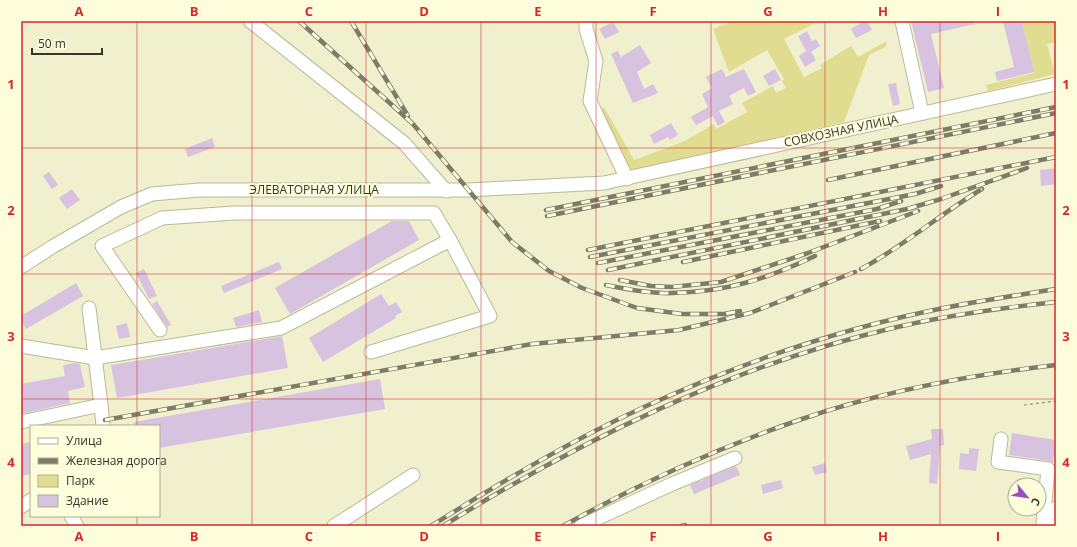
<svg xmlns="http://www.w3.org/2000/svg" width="1077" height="547" font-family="'Open Sans',sans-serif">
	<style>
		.green { fill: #e0dd90 }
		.building { fill: #d7c3df }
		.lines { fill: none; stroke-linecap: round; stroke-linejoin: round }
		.minor-casing { stroke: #bab999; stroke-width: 15 }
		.path { stroke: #a2a189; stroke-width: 1.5; stroke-dasharray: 3 3; stroke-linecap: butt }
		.minor { stroke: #fff; stroke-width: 13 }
		.rail-casing { stroke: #7c7c67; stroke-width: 4.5 }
		.rail { stroke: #fdfcdb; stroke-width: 3; stroke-dasharray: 9; stroke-linecap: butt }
		.grid { fill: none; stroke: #d62828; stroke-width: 1; stroke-opacity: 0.55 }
		.labels { text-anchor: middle; stroke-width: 4; stroke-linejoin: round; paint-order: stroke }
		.street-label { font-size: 12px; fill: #363629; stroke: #fdfcdb }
		.neatline { fill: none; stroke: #d62828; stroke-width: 1.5 }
		.grid-label { font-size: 13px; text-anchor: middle; font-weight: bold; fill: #d62828 }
	</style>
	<rect width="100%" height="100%" fill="#f0efce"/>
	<g class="green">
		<path d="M733,21H819L784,39L804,77L822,68L820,65L851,46L858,57L887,41L885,47L869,55L844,122L629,172L600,110L604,107L634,160L685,141L714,124L716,129L747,112L742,103L773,86L776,93L786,88L782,81L784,79L767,50L729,72L713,29Z"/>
		<path d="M1022,21H1056V42L1047,44L1055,74L988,91L986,85L1034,73Z"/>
	</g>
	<g class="building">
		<path d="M865,21H867L872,30L856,38L851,29Z"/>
		<path d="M911,21H973L974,24L931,34L944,88L928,92Z"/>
		<path d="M1003,21H1022L1034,72L997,81L995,72L1014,67Z"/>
		<path d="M613,22L619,32L605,39L599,29Z"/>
		<path d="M807,31L812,41L816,39L820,46L811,52L816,60L805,67L799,56L806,51L798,36Z"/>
		<path d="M640,45L651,63L637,72L644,89L653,84L658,93L633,103L611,54L618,51L621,57Z"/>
		<path d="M722,69L726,77L744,69L756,92L748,96L744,88L729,96L733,104L719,111L725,122L718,126L713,116L696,125L691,117L708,107L702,94L712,88L706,77Z"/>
		<path d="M775,69L781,80L769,86L763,76Z"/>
		<path d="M896,83L900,104L893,106L888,84Z"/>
		<path d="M671,123L678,135L670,140L668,137L654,144L650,135Z"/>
		<path d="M212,138L215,147L188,157L185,149Z"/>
		<path d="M1056,168V184L1041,186L1040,170Z"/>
		<path d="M49,172L58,185L52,189L43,176Z"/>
		<path d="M72,189L80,200L67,209L59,198Z"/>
		<path d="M392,221H409L419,240L290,314L275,288Z"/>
		<path d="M279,262L282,269L224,293L221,286Z"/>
		<path d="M144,269L157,296L149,299L136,273Z"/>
		<path d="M76,283L83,296L26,329L21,320V316Z"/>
		<path d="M381,294L389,306L396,302L402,312L395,316L396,318L323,362L309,338Z"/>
		<path d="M157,301L171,325L167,327L152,304Z"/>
		<path d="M259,310L262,322L236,327L233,318Z"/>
		<path d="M127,323L130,337L119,339L116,326Z"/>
		<path d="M282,336L288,368L117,398L111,365Z"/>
		<path d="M75,363L80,364L85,387L68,391L70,403L21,414V384L65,376L63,365Z"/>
		<path d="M380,379L385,409L159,448V426H135L134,422Z"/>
		<path d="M931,429H943L944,445L940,446L937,484L929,483L931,454L910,460L906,446L932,439Z"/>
		<path d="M1012,433L1056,440L1053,463L1049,461L1009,455Z"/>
		<path d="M31,442V474L21,476V444Z"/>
		<path d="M969,448L979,449L976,471L959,469L960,453L969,454Z"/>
		<path d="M825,463L827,472L815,475L812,467Z"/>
		<path d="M736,466L740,475L694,494L690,485Z"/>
		<path d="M781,480L783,488L763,494L761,485Z"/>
	</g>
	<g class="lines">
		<g class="minor-casing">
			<g id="minor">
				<path d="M250,21L404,143L446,191"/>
				<path d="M586,21V29L596,61L590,101L627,179"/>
				<path d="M902,21L922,113"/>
				<path d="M21,267L52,247L121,207L152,194L199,190H468L604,183L1056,84"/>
				<path d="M89,308L101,405"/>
				<path d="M21,346L95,358L281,328L450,240L434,213H234L162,218L102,246L160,330"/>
				<path d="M371,352L490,316L450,240"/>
				<path d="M21,422L101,405L103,426"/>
				<path d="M1001,439L998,462L1048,469L1043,523L1046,526"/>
				<path d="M21,507L31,500"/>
				<path d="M71,516L77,526"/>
				<path d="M334,526L413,475"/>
				<path d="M581,526L672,484L735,458"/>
				<path d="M1054,526L1056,508"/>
			</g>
		</g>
		<path class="path" d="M1024,405L1056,401"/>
		<use href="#minor" class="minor"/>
		<g class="rail-casing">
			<g id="rail">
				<path d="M299,21L413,124L512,242L549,271L582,288L637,308L682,314H724L740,311"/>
				<path d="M351,21L408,116"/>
				<path d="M828,180L1056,133"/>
				<path d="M546,210L1056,107"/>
				<path d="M547,216L1056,113"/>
				<path d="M588,250L1056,157"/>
				<path d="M590,257L915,194L941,186"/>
				<path d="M683,262L880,221"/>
				<path d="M598,263L877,209L901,201"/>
				<path d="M861,269C904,246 940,214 982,189"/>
				<path d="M608,270L907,209L941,199L1027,168"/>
				<path d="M620,280L651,286L672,287L721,282L808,253L918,211"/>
				<path d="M606,285C627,289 650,294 672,293C726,292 767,279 815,256"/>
				<path d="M105,420L532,344L679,330L750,313L855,272"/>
				<path d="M431,526C500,483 570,441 644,407C740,363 845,327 949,307C984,300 1020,295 1056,289"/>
				<path d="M443,526C583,439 732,366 893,328C947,315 1001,308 1056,302"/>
				<path d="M563,526C640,483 720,447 802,419C884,391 970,375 1056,365"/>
				<path d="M681,526L685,525"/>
			</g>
		</g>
		<use href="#rail" class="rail"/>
	</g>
	<path class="grid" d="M137,21V426M252,21V526M366,21V526M481,21V526M596,21V526M711,21V526M825,21V526M940,21V526M21,148H1056M21,274H1056M21,399H1056M137,516V526"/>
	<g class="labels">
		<g class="street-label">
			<text transform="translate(841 131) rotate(-12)" y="4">СОВХОЗНАЯ УЛИЦА</text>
			<text x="314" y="194">ЭЛЕВАТОРНАЯ УЛИЦА</text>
		</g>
	</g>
	<rect width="1077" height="547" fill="none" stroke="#fdfcdb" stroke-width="44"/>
	<rect x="30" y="425" width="130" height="92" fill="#fdfcdb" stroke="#adad94"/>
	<rect x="38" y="438" width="20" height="6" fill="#ffffff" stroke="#adad94"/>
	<text x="66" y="445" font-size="12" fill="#363629">Улица</text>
	<rect x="38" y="458" width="20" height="6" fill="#7c7c67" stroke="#adad94"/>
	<text x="66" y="465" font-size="12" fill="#363629">Железная дорога</text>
	<rect x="38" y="475" width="20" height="12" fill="#e0dd90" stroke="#adad94"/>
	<text x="66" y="485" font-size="12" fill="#363629">Парк</text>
	<rect x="38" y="495" width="20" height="12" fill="#d7c3df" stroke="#adad94"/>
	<text x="66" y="505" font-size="12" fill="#363629">Здание</text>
	<g transform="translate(1027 497) rotate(119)"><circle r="19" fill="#fdfcdb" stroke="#adad94"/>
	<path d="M0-3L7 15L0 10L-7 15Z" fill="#a04dbb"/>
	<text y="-6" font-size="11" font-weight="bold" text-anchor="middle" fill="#363629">С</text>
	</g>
	<path d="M32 48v6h70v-6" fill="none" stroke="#363629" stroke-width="2"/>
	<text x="38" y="48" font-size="12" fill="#363629" stroke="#fdfcdb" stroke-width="3" paint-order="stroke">50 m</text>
	<rect x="22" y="22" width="1033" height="503" class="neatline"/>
	<g class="grid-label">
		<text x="79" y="16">A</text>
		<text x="194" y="16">B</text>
		<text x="309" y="16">C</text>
		<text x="424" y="16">D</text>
		<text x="538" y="16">E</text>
		<text x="653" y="16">F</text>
		<text x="768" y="16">G</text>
		<text x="883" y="16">H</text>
		<text x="998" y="16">I</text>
		<text x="11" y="89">1</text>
		<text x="1066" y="89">1</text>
		<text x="11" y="215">2</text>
		<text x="1066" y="215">2</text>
		<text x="11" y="341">3</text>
		<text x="1066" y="341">3</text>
		<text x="11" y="467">4</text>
		<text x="1066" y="467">4</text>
		<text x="79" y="541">A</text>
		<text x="194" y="541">B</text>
		<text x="309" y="541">C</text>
		<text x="424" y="541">D</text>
		<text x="538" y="541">E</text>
		<text x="653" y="541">F</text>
		<text x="768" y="541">G</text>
		<text x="883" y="541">H</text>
		<text x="998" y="541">I</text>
	</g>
</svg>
